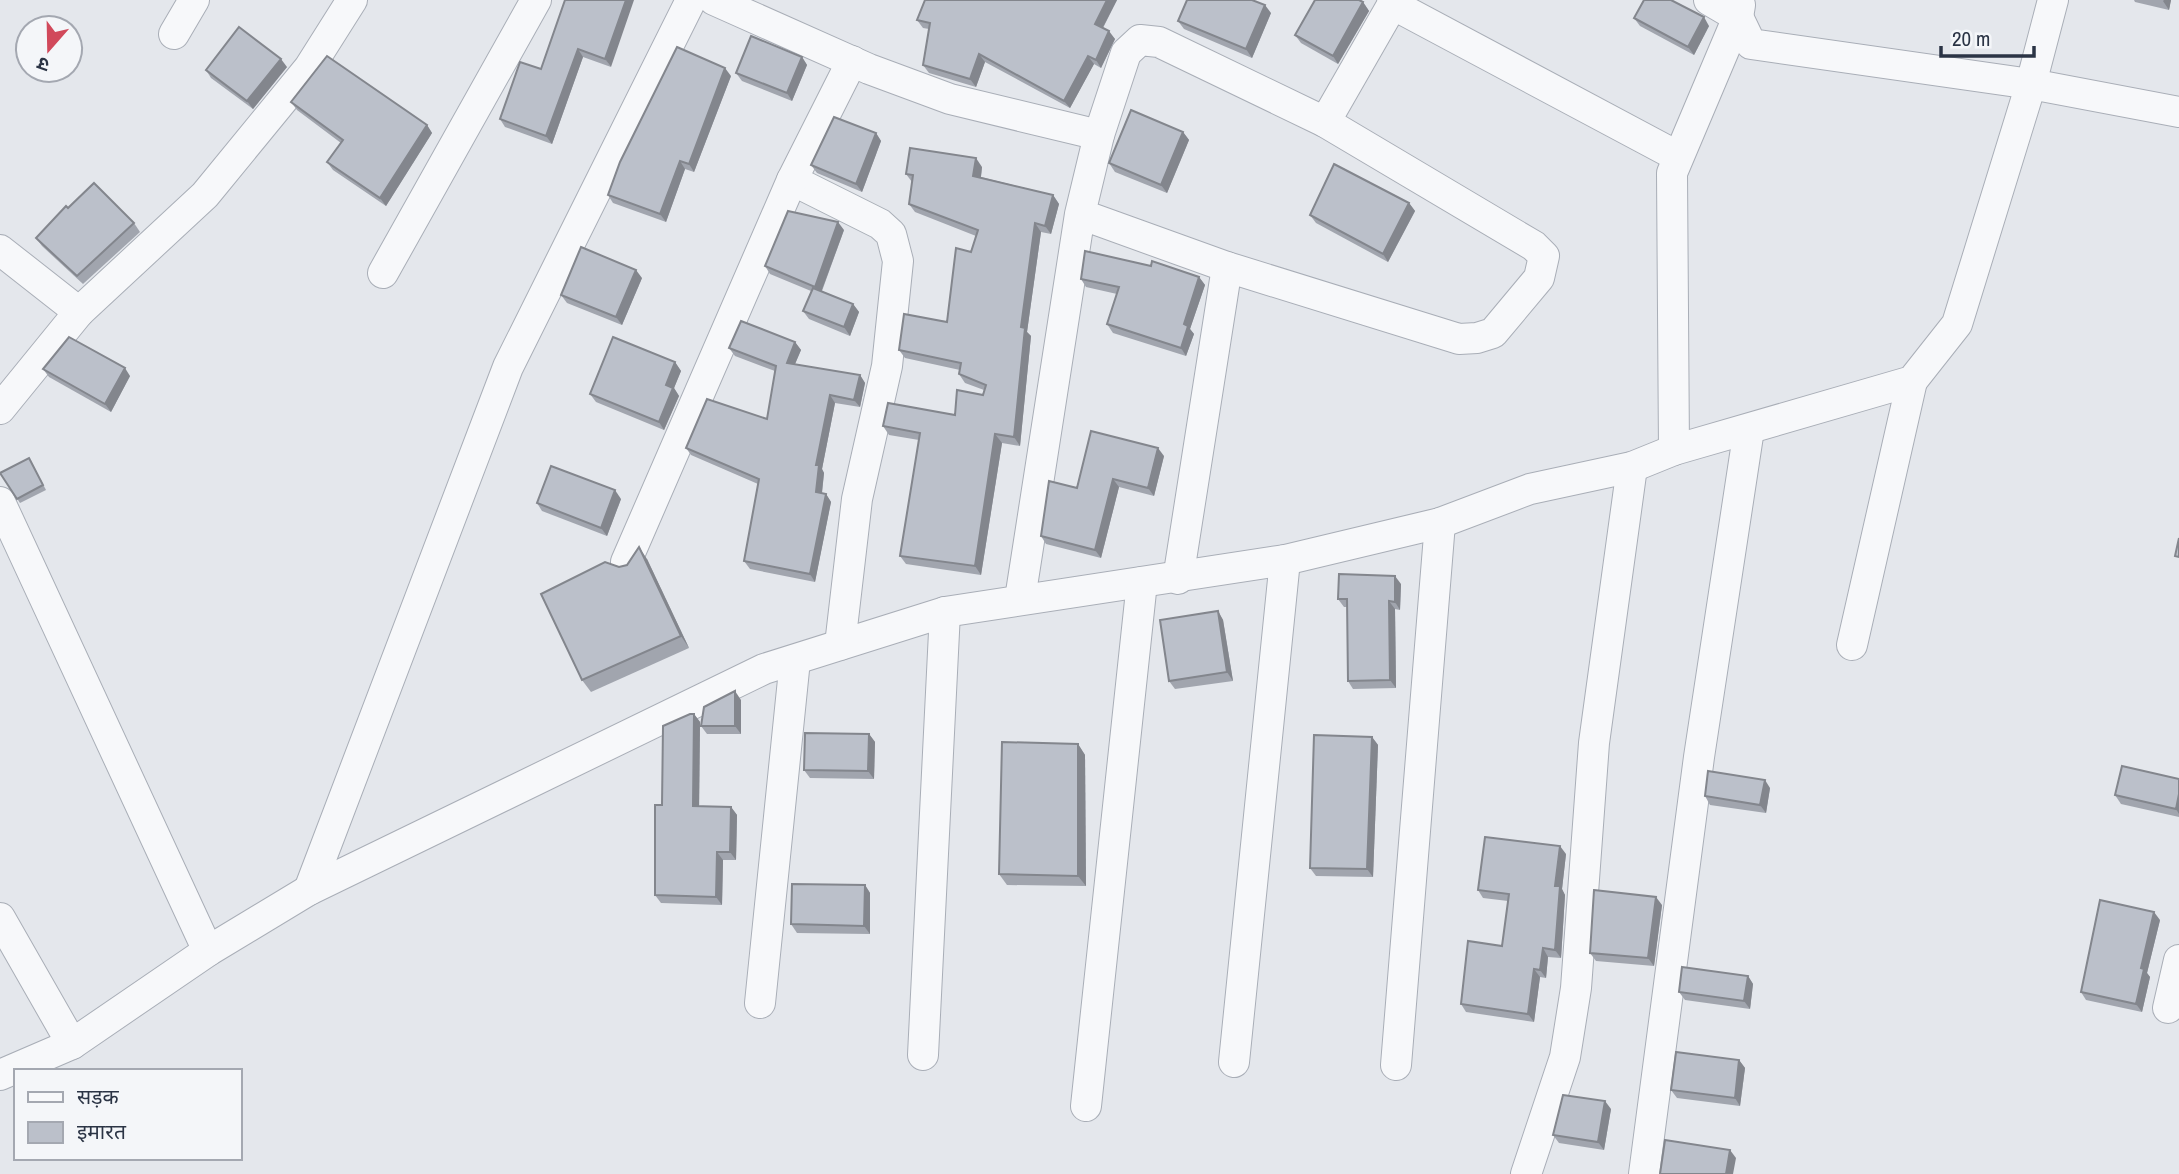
<svg xmlns="http://www.w3.org/2000/svg" width="2179" height="1174" font-family="'Archivo Narrow','Noto Sans Devanagari',sans-serif">
	<style>
		.lines { fill: none; stroke-linecap: round; stroke-linejoin: round }
		.minor-casing { stroke: #a9aeb7; stroke-width: 32 }
		.minor { stroke: #f7f8fa; stroke-width: 30 }
		.wall { fill: #a1a5ae }
		.shaded-wall { fill: #83868d }
		.building { fill: #bbc0ca; stroke: #83868d; stroke-width: 2 }
	</style>
	<rect width="100%" height="100%" fill="#e4e7ec"/>
	<g class="lines">
		<g class="minor-casing">
			<g id="minor">
				<path d="M714,0L869,69L950,99L1099,135"/>
				<path d="M1709,0L1738,17L1751,44L2031,84L2179,112"/>
				<path d="M1392,4L1677,156"/>
				<path d="M174,34L194,0"/>
				<path d="M1325,122L1395,0"/>
				<path d="M792,180L880,224L891,234L898,261L887,366L857,499L840,645"/>
				<path d="M0,250L79,312"/>
				<path d="M383,273L536,0"/>
				<path d="M0,409L79,312L205,195L309,68L352,0"/>
				<path d="M1674,450L1672,173L1738,17L1740,5"/>
				<path d="M0,502L208,951"/>
				<path d="M626,562L792,180L852,61"/>
				<path d="M1178,579L1227,267"/>
				<path d="M1020,599L1080,214L1099,135L1126,53L1140,40L1159,42L1325,122L1534,246L1544,256L1539,278L1493,333L1477,338L1459,339L1227,267L1080,214"/>
				<path d="M1852,645L1912,381"/>
				<path d="M309,890L508,367L691,0"/>
				<path d="M0,918L72,1044"/>
				<path d="M760,1003L795,660"/>
				<path d="M2168,1008L2179,960"/>
				<path d="M923,1055L945,612"/>
				<path d="M1234,1062L1285,560"/>
				<path d="M1396,1065L1440,523"/>
				<path d="M0,1075L72,1044L208,951L309,890L764,669L945,612L1285,560L1440,523L1530,489L1632,467L1674,450L1912,381L1957,324L2031,84L2053,0"/>
				<path d="M1086,1106L1142,582"/>
				<path d="M1526,1174L1565,1057L1576,988L1594,743L1632,467"/>
				<path d="M1644,1174L1699,757L1749,429"/>
			</g>
		</g>
		<use href="#minor" class="minor"/>
	</g>
	<g class="wall">
		<path d="M565,0L611,67L583,57L552,144L505,127L500,119L541,69Z"/>
		<path d="M925,0H1117L1103,28L1115,39L1101,68L1094,64L1070,108L985,62L976,87L929,73L923,65L929,29L923,28L917,20Z"/>
		<path d="M2134,0H2171L2169,10L2135,2Z"/>
		<path d="M1363,2L1369,11L1338,64L1301,43L1295,35Z"/>
		<path d="M1271,13L1252,58L1184,29L1178,21Z"/>
		<path d="M1634,18L1709,26L1694,55L1640,26Z"/>
		<path d="M802,57L807,65L792,101L742,81L736,73Z"/>
		<path d="M287,67L253,109L211,78L206,70Z"/>
		<path d="M731,76L694,172L685,169L666,222L613,203L608,195Z"/>
		<path d="M291,102L427,125L432,133L386,206L333,170L327,162L341,143L297,110Z"/>
		<path d="M1183,132L1189,140L1167,193L1115,172L1109,163Z"/>
		<path d="M876,133L881,141L862,192L817,173L811,165Z"/>
		<path d="M982,167L981,177L1053,195L1059,204L1051,234L1041,232L1027,332L1031,336L1020,446L1002,443L981,575L906,564L900,556L919,440L889,435L883,426L955,415L983,395L984,390L965,383L959,374L960,370L905,358L899,350L947,322L976,236L915,212L909,204L912,182L906,174Z"/>
		<path d="M1409,203L1415,211L1388,262L1316,223L1310,215Z"/>
		<path d="M134,223L140,232L83,284L42,246L36,238Z"/>
		<path d="M844,230L822,291L853,304L859,312L850,336L809,319L803,311L811,291L770,274L765,266Z"/>
		<path d="M1199,277L1205,285L1190,329L1194,334L1186,356L1113,333L1107,324L1117,294L1086,287L1081,279Z"/>
		<path d="M642,278L622,325L567,303L561,295Z"/>
		<path d="M795,342L801,350L795,364L860,375L865,383L860,407L835,403L822,469L824,473L822,494H826L831,502L815,582L750,569L744,561L758,484L691,455L686,448L767,419L775,371L735,356L729,348Z"/>
		<path d="M675,362L681,371L674,388L679,396L664,430L596,402L590,394Z"/>
		<path d="M43,369L130,376L111,412L49,377Z"/>
		<path d="M1164,456L1154,496L1119,487L1101,558L1046,544L1041,536L1077,488Z"/>
		<path d="M29,458L46,490L20,503L0,473Z"/>
		<path d="M621,499L607,536L542,511L537,503Z"/>
		<path d="M647,559L689,648L591,692L582,680L619,567Z"/>
		<path d="M1401,584L1400,610L1395,609L1396,688L1353,689L1348,681L1347,607H1344L1338,599Z"/>
		<path d="M1218,611L1223,620L1233,681L1175,689L1169,681Z"/>
		<path d="M741,700V734H707L701,726Z"/>
		<path d="M694,714L700,722L699,806L731,807L737,815L736,860H723L722,905L661,903L655,895L662,805Z"/>
		<path d="M869,734L875,742L874,779L810,778L804,770Z"/>
		<path d="M1372,737L1378,745L1373,877L1316,876L1310,868Z"/>
		<path d="M1078,744L1085,755L1086,886L1007,885L999,874Z"/>
		<path d="M2179,779V817L2121,804L2115,795Z"/>
		<path d="M1770,788L1766,813L1710,805L1705,796Z"/>
		<path d="M1566,854L1562,889L1565,895L1561,958L1548,957L1546,978L1540,977L1534,1022L1466,1012L1461,1004L1502,946L1508,901L1483,898L1478,890Z"/>
		<path d="M865,885L870,893V934L797,933L791,924Z"/>
		<path d="M1662,905L1654,966L1596,961L1590,953Z"/>
		<path d="M2160,920L2147,973L2150,977L2142,1012L2086,1000L2081,992Z"/>
		<path d="M1748,976L1753,984L1750,1009L1685,1000L1679,992Z"/>
		<path d="M1739,1060L1745,1068L1740,1106L1677,1098L1671,1090Z"/>
		<path d="M1611,1109L1604,1150L1559,1143L1553,1135Z"/>
	</g>
	<g class="shaded-wall">
		<path d="M626,0H634L611,67L605,59Z"/>
		<path d="M1107,0H1117L1101,31L1095,24Z"/>
		<path d="M2164,0H2171L2169,10L2163,1Z"/>
		<path d="M1363,2L1369,11L1338,64L1333,56Z"/>
		<path d="M1265,5L1271,13L1252,58L1246,49Z"/>
		<path d="M1704,17L1709,26L1694,55L1688,47Z"/>
		<path d="M1109,31L1115,39L1101,68L1096,60Z"/>
		<path d="M578,49L583,57L552,144L546,136Z"/>
		<path d="M979,54L985,62L976,87L970,79Z"/>
		<path d="M1088,56L1094,64L1070,108L1064,101Z"/>
		<path d="M802,57L807,65L792,101L787,93Z"/>
		<path d="M281,59L287,67L253,109L247,101Z"/>
		<path d="M725,68L731,76L694,172L689,164Z"/>
		<path d="M427,125L432,133L386,206L380,198Z"/>
		<path d="M1183,132L1189,140L1167,193L1161,185Z"/>
		<path d="M876,133L881,141L862,192L856,184Z"/>
		<path d="M976,158L982,167L980,184L973,176Z"/>
		<path d="M680,161L685,169L666,222L660,214Z"/>
		<path d="M1053,195L1059,204L1051,234L1045,226Z"/>
		<path d="M1409,203L1415,211L1388,262L1383,254Z"/>
		<path d="M838,222L844,230L820,295L815,287Z"/>
		<path d="M1035,223L1041,232L1027,332L1031,336L1020,446L1014,437L1021,327Z"/>
		<path d="M636,270L642,278L622,325L616,317Z"/>
		<path d="M1199,277L1205,285L1190,329L1194,334L1186,356L1181,348L1184,324Z"/>
		<path d="M853,304L859,312L850,336L844,327Z"/>
		<path d="M795,342L801,350L792,371L787,363Z"/>
		<path d="M675,362L681,371L674,388L679,396L664,430L659,422L666,385Z"/>
		<path d="M125,368L130,376L111,412L105,404Z"/>
		<path d="M860,375L865,383L860,407L854,400Z"/>
		<path d="M830,395L835,403L822,469L824,473L821,500L816,492V465Z"/>
		<path d="M995,434L1002,443L981,575L975,566Z"/>
		<path d="M1158,448L1164,456L1154,496L1148,488Z"/>
		<path d="M1113,479L1119,487L1101,558L1095,550Z"/>
		<path d="M615,490L621,499L607,536L601,528Z"/>
		<path d="M826,494L831,502L815,582L810,574Z"/>
		<path d="M639,547L647,559L689,648L681,636Z"/>
		<path d="M1395,576L1401,584L1400,610L1395,602Z"/>
		<path d="M1389,601L1395,609L1396,688L1390,680Z"/>
		<path d="M1218,611L1223,620L1233,681L1227,672Z"/>
		<path d="M735,691L741,700V734L735,726Z"/>
		<path d="M694,714L700,722L699,814L693,806Z"/>
		<path d="M869,734L875,742L874,779L868,771Z"/>
		<path d="M1372,737L1378,745L1373,877L1367,869Z"/>
		<path d="M1078,744L1085,755L1086,886L1078,876Z"/>
		<path d="M1765,780L1770,788L1766,813L1760,805Z"/>
		<path d="M2179,794V814L2176,809Z"/>
		<path d="M731,807L737,815L736,860L730,852Z"/>
		<path d="M1560,846L1566,854L1562,889L1565,895L1561,958L1555,950V886Z"/>
		<path d="M717,852L723,860L722,905L716,897Z"/>
		<path d="M865,885L870,893V934L864,926Z"/>
		<path d="M1656,897L1662,905L1654,966L1648,958Z"/>
		<path d="M2154,912L2160,920L2147,973L2150,977L2142,1012L2136,1004L2141,968Z"/>
		<path d="M1543,948L1548,957L1546,978L1540,970Z"/>
		<path d="M1534,969L1540,977L1534,1022L1528,1014Z"/>
		<path d="M1748,976L1753,984L1750,1009L1744,1001Z"/>
		<path d="M1739,1060L1745,1068L1740,1106L1735,1098Z"/>
		<path d="M1605,1101L1611,1109L1604,1150L1598,1142Z"/>
		<path d="M1730,1150L1736,1158L1733,1174H1726Z"/>
	</g>
	<g class="building">
		<path d="M565,0H626L605,59L578,49L546,136L500,119L520,62L541,69Z"/>
		<path d="M925,0H1107L1095,24L1109,31L1096,60L1088,56L1064,101L979,54L970,79L923,65L930,23L917,20Z"/>
		<path d="M1187,0H1252L1265,5L1246,49L1178,21Z"/>
		<path d="M1315,0H1359L1363,2L1333,56L1295,35Z"/>
		<path d="M1644,0H1671L1704,17L1688,47L1634,18Z"/>
		<path d="M239,27L281,59L247,101L206,70Z"/>
		<path d="M751,36L802,57L787,93L736,73Z"/>
		<path d="M677,47L725,68L689,164L680,161L660,214L608,195L620,162Z"/>
		<path d="M327,56L427,125L380,198L327,162L343,140L291,102Z"/>
		<path d="M1131,110L1183,132L1161,185L1109,163Z"/>
		<path d="M834,117L876,133L856,184L811,165Z"/>
		<path d="M910,148L976,158L973,176L1053,195L1045,226L1035,223L1021,327L1025,328L1014,437L995,434L975,566L900,556L920,433L883,426L888,403L955,415L957,390L983,395L986,385L959,374L961,363L899,350L904,314L947,322L956,248L971,252L978,230L909,204L913,175L906,174Z"/>
		<path d="M1334,164L1409,203L1383,254L1310,215Z"/>
		<path d="M94,183L134,223L77,276L36,238L66,206L68,208Z"/>
		<path d="M788,211L838,222L815,287L765,266Z"/>
		<path d="M581,247L636,270L616,317L561,295Z"/>
		<path d="M1085,251L1151,266L1152,261L1199,277L1184,324L1188,326L1181,348L1107,324L1119,287L1081,279Z"/>
		<path d="M813,288L853,304L844,327L803,311Z"/>
		<path d="M741,321L795,342L787,363L860,375L854,400L830,395L816,465H819L816,492L826,494L810,574L744,561L759,479L686,448L707,399L767,419L776,366L729,348Z"/>
		<path d="M69,337L125,368L105,404L43,369Z"/>
		<path d="M613,337L675,362L666,385L673,388L659,422L590,394Z"/>
		<path d="M1091,431L1158,448L1148,488L1113,479L1095,550L1041,536L1049,481L1077,488Z"/>
		<path d="M29,458L43,485L17,499L0,473Z"/>
		<path d="M551,466L615,490L601,528L537,503Z"/>
		<path d="M2179,538V557L2175,556Z"/>
		<path d="M639,547L681,636L582,680L541,594L605,562L619,567L627,565Z"/>
		<path d="M1339,574L1395,576V602L1389,601L1390,680L1348,681L1347,599H1338Z"/>
		<path d="M1218,611L1227,672L1169,681L1160,620Z"/>
		<path d="M735,691V726H701L704,707Z"/>
		<path d="M690,714H694L693,806L731,807L730,852H717L716,897L655,895V805H662L663,726Z"/>
		<path d="M805,733L869,734L868,771L804,770Z"/>
		<path d="M1314,735L1372,737L1367,869L1310,868Z"/>
		<path d="M1002,742L1078,744V876L999,874Z"/>
		<path d="M2122,766L2179,779V794L2176,809L2115,795Z"/>
		<path d="M1708,771L1765,780L1760,805L1705,796Z"/>
		<path d="M1485,837L1560,846L1555,886H1560L1555,950L1543,948L1540,970L1534,969L1528,1014L1461,1004L1468,941L1502,946L1509,894L1478,890Z"/>
		<path d="M792,884L865,885L864,926L791,924Z"/>
		<path d="M1594,890L1656,897L1648,958L1590,953Z"/>
		<path d="M2100,900L2154,912L2141,968L2144,969L2136,1004L2081,992Z"/>
		<path d="M1682,967L1748,976L1744,1001L1679,992Z"/>
		<path d="M1676,1052L1739,1060L1735,1098L1671,1090Z"/>
		<path d="M1563,1095L1605,1101L1598,1142L1553,1135Z"/>
		<path d="M1665,1140L1730,1150L1726,1174H1660Z"/>
	</g>
	<rect x="14" y="1069" width="228" height="91" fill="#f4f6f9" stroke="#a4a8b1" stroke-width="2"/>
	<rect x="28" y="1092" width="35" height="10" fill="#f7f8fa" stroke="#a4a8b1" stroke-width="2"/>
	<text x="77" y="1104" font-size="21" fill="#2b3445">सड़क</text>
	<rect x="28" y="1122" width="35" height="21" fill="#bbc0ca" stroke="#a4a8b1" stroke-width="2"/>
	<text x="77" y="1139" font-size="21" fill="#2b3445">इमारत</text>
	<g transform="translate(49 49) rotate(200)"><circle r="33" fill="#f4f6f9" stroke="#a4a8b1" stroke-width="2"/>
	<path d="M0-5L12 26L0 18L-12 26Z" fill="#d1495b"/>
	<text y="-10" font-size="19" font-weight="bold" text-anchor="middle" fill="#2b3445">उ</text>
	</g>
	<path d="M1941 46v10h93v-10" fill="none" stroke="#2b3445" stroke-width="3.5"/>
	<text x="1952" y="46" font-size="21" fill="#2b3445" stroke="#f4f6f9" stroke-width="5" paint-order="stroke">20 m</text>
</svg>
